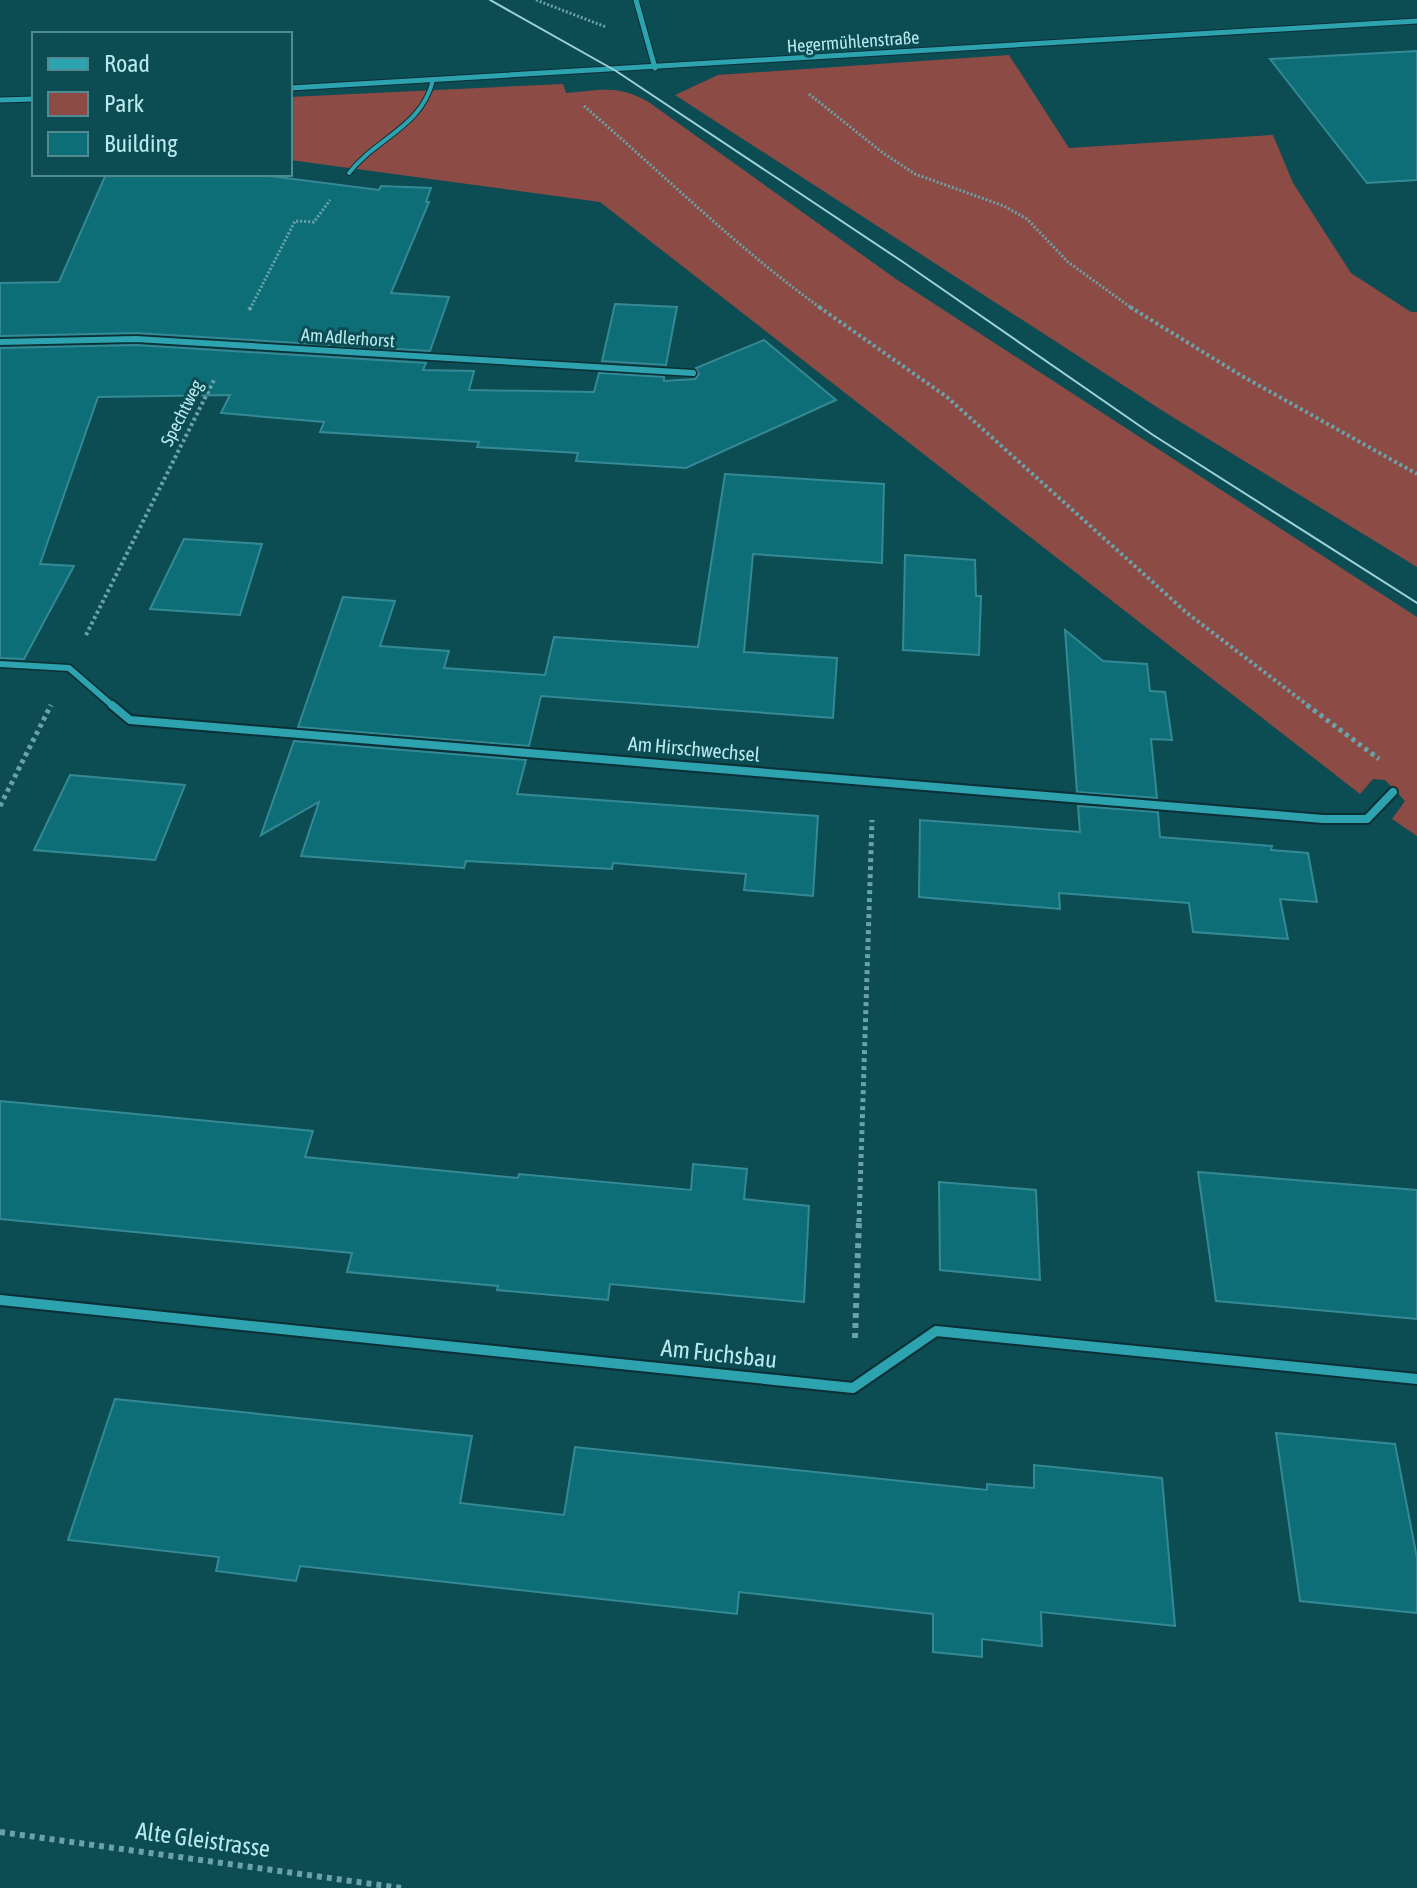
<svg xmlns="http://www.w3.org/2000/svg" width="1417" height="1888" font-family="'Asap Condensed',sans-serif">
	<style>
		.green { fill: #8d4b45 }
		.building { fill: #0e6e78; stroke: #358994; stroke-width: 2 }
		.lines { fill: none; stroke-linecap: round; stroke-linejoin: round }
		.service-casing { stroke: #0b2f34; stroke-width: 6 }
		.minor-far3-casing { stroke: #0b2f34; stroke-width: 7 }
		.minor-far2-casing { stroke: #0b2f34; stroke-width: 9 }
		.minor-far1-casing { stroke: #0b2f34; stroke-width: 12 }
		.minor-casing { stroke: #0b2f34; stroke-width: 14 }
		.path-far3 { stroke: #6aa2a8; stroke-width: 3; stroke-dasharray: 2 2; stroke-linecap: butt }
		.path-far2 { stroke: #6aa2a8; stroke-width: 4; stroke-dasharray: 3 3; stroke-linecap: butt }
		.path-far1 { stroke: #6aa2a8; stroke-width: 5; stroke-dasharray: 4 4; stroke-linecap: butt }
		.path { stroke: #6aa2a8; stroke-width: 6; stroke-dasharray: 5 5; stroke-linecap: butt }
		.service { stroke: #2da3b0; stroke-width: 4 }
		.minor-far3 { stroke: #2da3b0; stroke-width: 5 }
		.minor-far2 { stroke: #2da3b0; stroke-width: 6 }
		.minor-far1 { stroke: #2da3b0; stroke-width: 8 }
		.minor { stroke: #2da3b0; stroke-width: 10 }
		.tram { stroke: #9ed1d8; stroke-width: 2 }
		.labels { text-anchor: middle; stroke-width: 6; stroke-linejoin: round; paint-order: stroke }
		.far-street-label { font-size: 18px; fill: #b8e9ef; stroke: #0c4c53 }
		.street-label { font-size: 20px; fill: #b8e9ef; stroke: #0c4c53 }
		.near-street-label { font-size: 24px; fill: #b8e9ef; stroke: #0c4c53 }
	</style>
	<rect width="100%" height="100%" fill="#0c4c53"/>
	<g class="green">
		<path d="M1009,55L1069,148L1273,135L1293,183L1351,273L1411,312H1417V567L1166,413L675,95L718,75Z"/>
		<path d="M563,84L566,93C601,90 619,84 650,103L896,279L1417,617V836L1392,819L1405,801L1385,780L1373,779L1360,794L600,202L290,160V97Z"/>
	</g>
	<g class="building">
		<path d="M1417,51V180L1367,183L1270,59Z"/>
		<path d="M106,174H254L379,190L381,186L431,188L426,202H429L391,293L449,297L430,351L136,333L0,336V283L59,282Z"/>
		<path d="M615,304L677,307L666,365L602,361Z"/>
		<path d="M764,340L836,400L686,468L576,461L578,453L477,447L479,442L320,432L324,422L221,413L230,395L98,397L40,564L74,566L24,659L0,658V348L136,345L426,363L423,370L474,371L469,390L594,392L599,373L664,377V381L695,379L699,374L696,368Z"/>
		<path d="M725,474L884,484L882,563L753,554L744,652L837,658L833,718L541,696L529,746L298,727L343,597L395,601L380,646L449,651L444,668L545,675L554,637L698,647Z"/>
		<path d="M184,539L262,544L240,615L150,609Z"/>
		<path d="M905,555L975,560L976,596H981L979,655L903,650Z"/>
		<path d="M1065,630L1103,661L1147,664L1150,691L1165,692L1172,740L1151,739L1157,798L1077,792Z"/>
		<path d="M294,741L526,760L517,794L818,816L813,896L744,890L746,874L613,863L612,869L466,861L464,868L301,856L319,802L261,835Z"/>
		<path d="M70,775L185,785L155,860L34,850Z"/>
		<path d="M1078,806L1158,812L1160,837L1272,846L1271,850L1308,853L1317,902L1280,899L1288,939L1193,932L1189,903L1059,893L1060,909L919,897L920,820L1080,832Z"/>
		<path d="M0,1101L313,1131L305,1157L518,1178L519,1174L691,1190L693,1164L747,1169L744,1199L809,1206L804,1302L610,1284L608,1300L497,1290L498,1286L347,1272L352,1253L0,1219Z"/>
		<path d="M1198,1172L1417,1190V1319L1216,1301Z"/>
		<path d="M939,1182L1036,1190L1040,1280L940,1270Z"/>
		<path d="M115,1399L472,1436L460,1503L564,1515L575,1447L987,1490V1484L1034,1488V1465L1162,1478L1175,1626L1041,1612L1042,1646L982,1639V1657L933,1652V1614L739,1592L737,1614L300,1566L296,1581L216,1571L219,1557L68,1540Z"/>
		<path d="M1276,1433L1395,1444L1417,1558V1613L1300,1601Z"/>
	</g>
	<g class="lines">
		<g class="service-casing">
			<path id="service" d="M349,173C376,138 422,127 433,80"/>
		</g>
		<g class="minor-far3-casing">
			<g id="minor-far3">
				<path d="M636,0L655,68"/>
				<path d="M290,88L1417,21"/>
				<path d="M0,100L34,99"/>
			</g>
		</g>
		<g class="minor-far2-casing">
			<g id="minor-far2">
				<path d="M0,342L136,339L693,373"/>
				<path d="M0,664L69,668L114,707"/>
			</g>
		</g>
		<g class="minor-far1-casing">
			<path id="minor-far1" d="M112,705L130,720L1323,819H1367L1393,792"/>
		</g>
		<g class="minor-casing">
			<path id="minor" d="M0,1300L853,1388L936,1331L1417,1379"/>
		</g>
		<g class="path-far3">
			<path d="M536,0L606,27"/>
			<path d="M809,94L883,153L915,174L1004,206L1027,219L1068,262L1133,309"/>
			<path d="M584,106C663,174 737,248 822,309"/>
			<path d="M250,309L295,221L314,222L330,200"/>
		</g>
		<g class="path-far2">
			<path d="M819,307L947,397L1187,613L1310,707"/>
			<path d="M1130,307L1242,376L1417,474"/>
			<path d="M249,310L251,307"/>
			<path d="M86,635L214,380"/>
		</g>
		<g class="path-far1">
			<path d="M1307,705L1379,759"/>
			<path d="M0,806L51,705"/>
			<path d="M859,1222L872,820"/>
		</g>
		<g class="path">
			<path d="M855,1338L859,1220"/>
			<path d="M0,1832L401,1888"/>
		</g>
		<use href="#service" class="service"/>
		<use href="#minor-far3" class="minor-far3"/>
		<use href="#minor-far2" class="minor-far2"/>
		<use href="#minor-far1" class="minor-far1"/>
		<use href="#minor" class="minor"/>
		<path class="tram" d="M490,0L616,71L903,262L1153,435L1417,603"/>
	</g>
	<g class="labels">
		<g class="far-street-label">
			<text transform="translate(853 42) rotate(-4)" y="6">Hegermühlenstraße</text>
			<text transform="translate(348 338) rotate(4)" y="6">Am Adlerhorst</text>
			<text transform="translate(182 413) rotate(-63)" y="6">Spechtweg</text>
		</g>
		<g class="street-label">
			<text transform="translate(694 749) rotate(5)" y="7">Am Hirschwechsel</text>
		</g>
		<g class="near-street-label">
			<text transform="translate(719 1354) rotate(6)" y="8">Am Fuchsbau</text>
			<text transform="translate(203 1840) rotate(8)" y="8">Alte Gleistrasse</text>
		</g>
	</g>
	<rect x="32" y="32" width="260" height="144" fill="#0c4c53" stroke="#518b91" stroke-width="2"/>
	<rect x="48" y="58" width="40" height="12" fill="#2da3b0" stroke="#518b91" stroke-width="2"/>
	<text x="104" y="72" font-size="24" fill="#b8e9ef">Road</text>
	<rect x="48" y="92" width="40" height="24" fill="#8d4b45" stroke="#518b91" stroke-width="2"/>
	<text x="104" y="112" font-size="24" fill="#b8e9ef">Park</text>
	<rect x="48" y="132" width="40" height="24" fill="#0e6e78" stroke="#518b91" stroke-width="2"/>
	<text x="104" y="152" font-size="24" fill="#b8e9ef">Building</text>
</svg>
